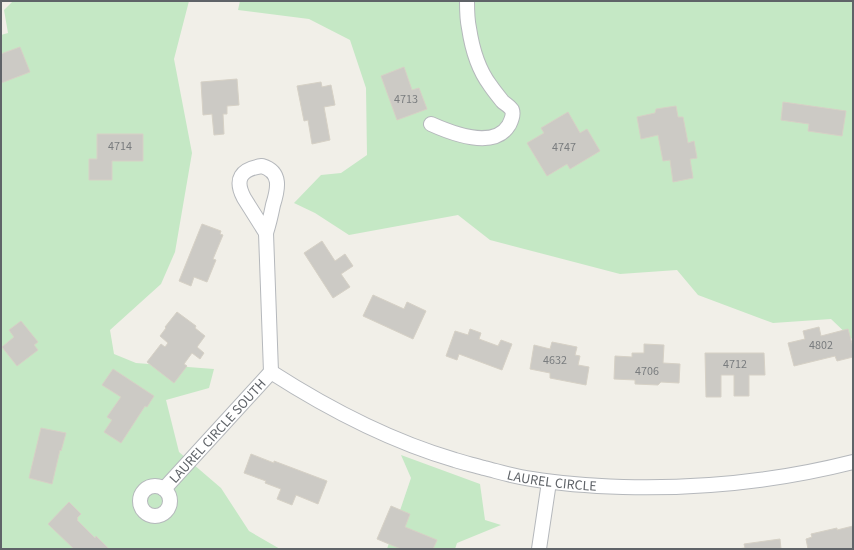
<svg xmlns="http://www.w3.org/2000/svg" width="854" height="550" font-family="'Source Sans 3',sans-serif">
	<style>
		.green { fill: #c5e8c5 }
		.building { fill: #cccac5; stroke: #d6d1c6 }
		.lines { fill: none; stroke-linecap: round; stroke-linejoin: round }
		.minor-casing { stroke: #b5b8bc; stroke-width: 16 }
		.minor { stroke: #fff; stroke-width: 14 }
		.labels { text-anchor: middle; stroke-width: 3.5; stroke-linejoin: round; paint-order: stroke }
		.number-label { font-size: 12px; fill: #7a7d7f }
		.street-label { font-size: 14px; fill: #5f6368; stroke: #fff }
	</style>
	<rect width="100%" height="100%" fill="#f1efe8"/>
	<g class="green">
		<path d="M13,1H189L174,59L192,153L175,252L161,284L110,330L114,354L136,363L214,369L209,388L166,400L179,452L221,488L249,531L280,549H1V35L8,33L4,10Z"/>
		<path d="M240,1H853V340L831,319L773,323L698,295L677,270L620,274L490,240L458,215L349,235L315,213L294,203L321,175L341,173L367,155L366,88L350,40L309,19L238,10Z"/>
		<path d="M401,455L480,484L485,520L501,525L457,543L455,549H387L411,478Z"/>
	</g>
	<g class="building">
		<path d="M20,47L30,72L1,83V54Z"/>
		<path d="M404,67L412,90L419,88L427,109L397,120L381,76Z"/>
		<path d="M237,79L239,105L227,106V114H223L224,134L214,135L212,114L203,115L201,82Z"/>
		<path d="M321,82L322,87L331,85L335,105L324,107L330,140L312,144L308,120L304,121L297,86Z"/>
		<path d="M783,102L846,111L842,136L808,131L809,124L781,120Z"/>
		<path d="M676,106L678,117H683L688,143L694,141L697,158L690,159L693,178L673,182L670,160L663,161L658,135L641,139L637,117L655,113L656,109Z"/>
		<path d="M568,112L580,133L587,129L600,151L570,169L567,164L547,176L527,143L544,133L541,128Z"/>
		<path d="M97,134H143V161H112V180H89V159H97Z"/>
		<path d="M202,224L221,231L220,234L223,235L213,259L216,260L207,282L194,277L191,286L179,281Z"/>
		<path d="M322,241L335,261L345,254L353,266L341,274L350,287L333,298L304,253Z"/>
		<path d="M373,295L404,309L407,302L426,311L413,339L363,316Z"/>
		<path d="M177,312L196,326L195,328L205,336L197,347L204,353L200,359L192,353L184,364L187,366L174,383L147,362L161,344L165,347L168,343L160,336L166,328L165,327Z"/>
		<path d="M21,321L38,342L34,345L38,350L17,366L2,347L14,337L9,330Z"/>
		<path d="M819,327L821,336L848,329L853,347V357L837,361L835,356L794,366L788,343L805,339L803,331Z"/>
		<path d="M470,329L481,333L479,339L498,346L501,340L512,344L502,370L459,354L457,360L446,356L455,331L468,335Z"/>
		<path d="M552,342L577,347L575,355L580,356L578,365L589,367L586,385L550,378V373L530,369L534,345L550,349Z"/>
		<path d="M644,344L664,345L663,363L680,364L679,383L661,382L658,385L635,384V380L614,379L615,356L632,357V353H644Z"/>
		<path d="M705,353H764L765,375H749V396H734V375H721V397H706Z"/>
		<path d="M113,369L154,396L147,407L145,406L121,443L104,432L112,420L107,417L121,397L102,385Z"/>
		<path d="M41,428L66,433L61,451L60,450L52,484L29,478Z"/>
		<path d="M251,454L274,463V461L327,481L318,504L296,495L292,505L277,499L281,489L265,483L266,481L244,473Z"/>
		<path d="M69,502L81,514L77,518L78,519L77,520L95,538L96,536L109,549H74L48,524Z"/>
		<path d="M391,506L410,514L405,527L437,540L433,549H401L377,539Z"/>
		<path d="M853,526V549H808L806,539L812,537L811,534L837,528V530Z"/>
		<path d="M780,539L781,549H737L745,548L744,544Z"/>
	</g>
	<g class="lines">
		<g class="minor-casing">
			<g id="minor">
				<path d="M431,124C451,133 494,150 509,125C511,121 514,115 512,110C510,107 506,104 503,102C499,97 494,91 490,85C478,69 472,48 469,28C467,19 467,10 467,1"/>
				<path d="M262,166C282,172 278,189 273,205C271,215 269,224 266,233L244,198C234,179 241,169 262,166Z"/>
				<path d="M266,233L271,372"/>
				<path id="s1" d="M271,372C327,408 390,441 455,460C464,463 474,465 484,468C500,472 516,477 532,479C562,484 593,486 623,487C700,489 778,481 853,462"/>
				<circle cx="155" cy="501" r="15"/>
				<path id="s2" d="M164,489L271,372"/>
				<path d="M539,549L549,482"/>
			</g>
		</g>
		<use href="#minor" class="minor"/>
	</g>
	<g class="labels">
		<g class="number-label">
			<text x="406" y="103">4713</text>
			<text x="120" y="150">4714</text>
			<text x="564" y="151">4747</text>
			<text x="821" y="349">4802</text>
			<text x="555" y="364">4632</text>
			<text x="735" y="368">4712</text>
			<text x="647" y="375">4706</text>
		</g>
		<g class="street-label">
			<text dy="5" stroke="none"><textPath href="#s2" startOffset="79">LAUREL CIRCLE SOUTH</textPath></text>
			<text dy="5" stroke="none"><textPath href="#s1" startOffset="304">LAUREL CIRCLE</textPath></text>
		</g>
	</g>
	<rect width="854" height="550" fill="none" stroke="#5f6368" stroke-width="4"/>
</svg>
